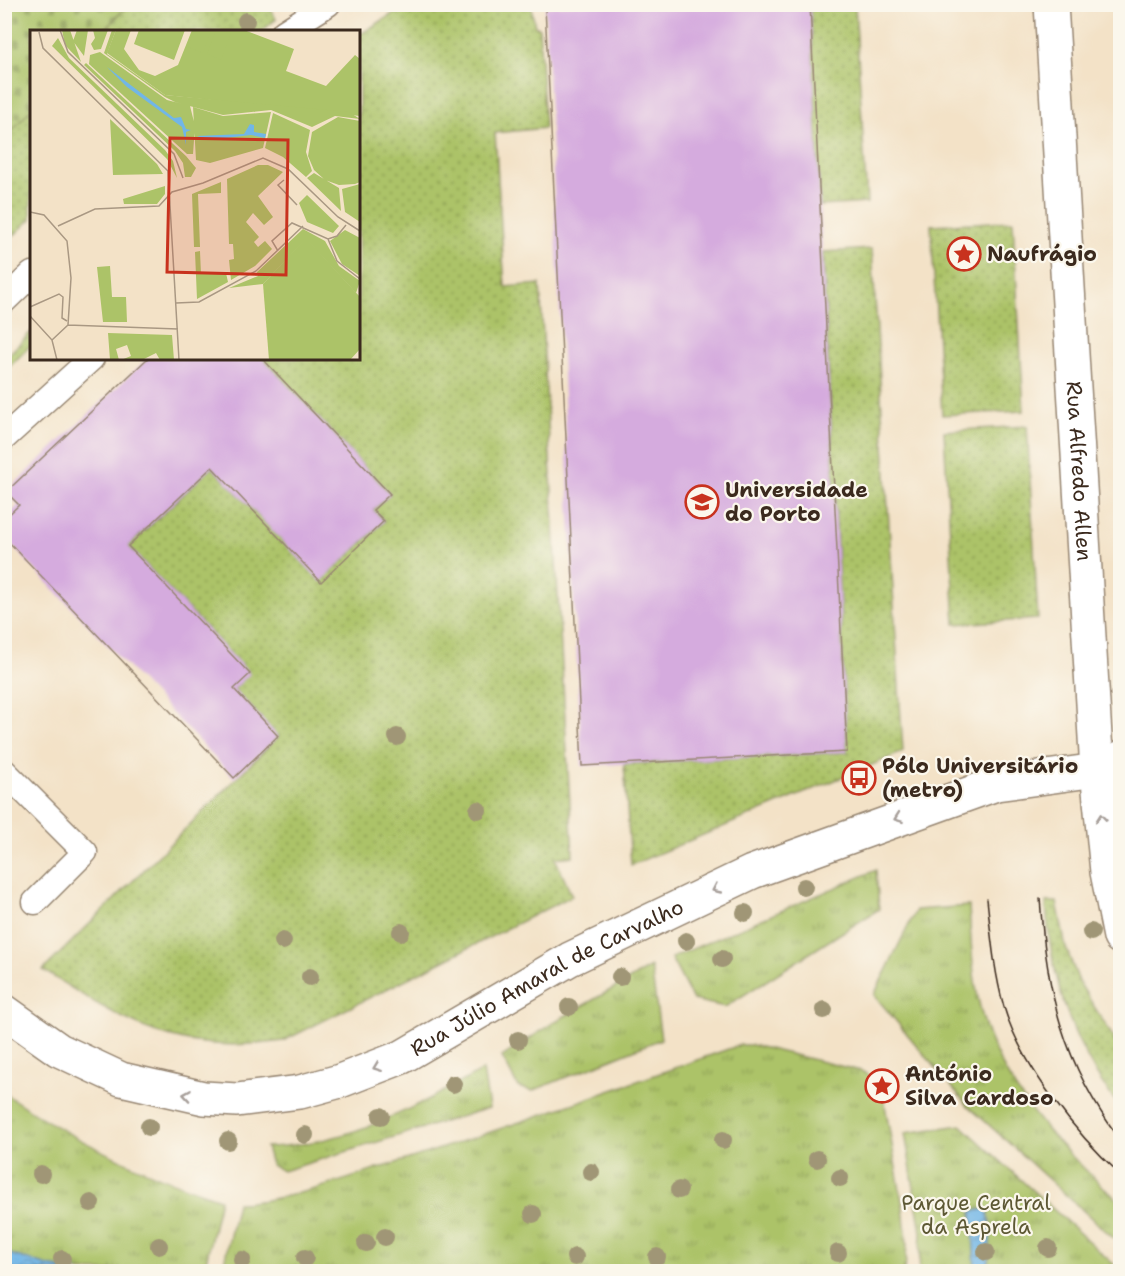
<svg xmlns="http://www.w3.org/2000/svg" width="1125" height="1276" font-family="'Shantell Sans',sans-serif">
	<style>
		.grass { fill: url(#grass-dots); stroke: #747643; stroke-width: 1.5 }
		.cemetery { fill: url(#cemetery-stones); stroke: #747643; stroke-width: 1.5 }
		.park { fill: url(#park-tufts); stroke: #747643; stroke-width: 1.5 }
		.water { fill: url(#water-waves); stroke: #567082; stroke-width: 1.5 }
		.building { fill: #d5abde }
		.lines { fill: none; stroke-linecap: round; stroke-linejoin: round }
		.lane-casing { stroke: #978672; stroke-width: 27 }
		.street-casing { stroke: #978672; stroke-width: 36 }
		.secondary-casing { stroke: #978672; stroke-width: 36 }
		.lane { stroke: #fff; stroke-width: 24 }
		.street { stroke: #fff; stroke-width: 33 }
		.secondary { stroke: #fff; stroke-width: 33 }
		.tram { stroke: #3b2a1e; stroke-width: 1.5 }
		.tree { fill: #a09676 }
		.oneway { stroke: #a79f9a }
		.labels { text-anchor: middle; stroke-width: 4.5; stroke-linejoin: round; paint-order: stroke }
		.poi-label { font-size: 21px; font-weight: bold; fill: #3b2a1e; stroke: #fbf7ec; text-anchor: start }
		.street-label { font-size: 21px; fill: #3b2a1e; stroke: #fbf7ec }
		.park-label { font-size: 21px; fill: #5d5834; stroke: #fbf7ec }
		.inset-road { fill: none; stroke: #a99883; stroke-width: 1.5 }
		.view { fill: #c8321e; fill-opacity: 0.15; stroke: #c8321e; stroke-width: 3 }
		.inset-edge { fill: none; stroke: #3b2a1e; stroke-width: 3 }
	</style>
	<defs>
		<pattern id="grass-dots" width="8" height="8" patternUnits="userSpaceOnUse" patternTransform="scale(1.5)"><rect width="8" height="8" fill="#acc368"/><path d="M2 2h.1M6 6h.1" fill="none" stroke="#8d9f55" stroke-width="1.8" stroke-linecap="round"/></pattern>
		<pattern id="cemetery-stones" width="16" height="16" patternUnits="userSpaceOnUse" patternTransform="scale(1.5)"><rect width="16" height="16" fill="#acc368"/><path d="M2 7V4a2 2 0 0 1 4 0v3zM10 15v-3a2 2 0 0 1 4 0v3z" fill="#8d9f55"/></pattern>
		<pattern id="park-tufts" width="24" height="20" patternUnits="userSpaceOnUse" patternTransform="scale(1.5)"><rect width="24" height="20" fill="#acc368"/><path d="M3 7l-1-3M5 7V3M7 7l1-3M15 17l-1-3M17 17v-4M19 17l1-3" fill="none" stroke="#8d9f55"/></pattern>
		<pattern id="water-waves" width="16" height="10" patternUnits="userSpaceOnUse" patternTransform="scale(1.5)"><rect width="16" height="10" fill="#71b6e7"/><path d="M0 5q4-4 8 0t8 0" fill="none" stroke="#5e94bb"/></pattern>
	</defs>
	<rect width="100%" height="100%" fill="#fbf7ec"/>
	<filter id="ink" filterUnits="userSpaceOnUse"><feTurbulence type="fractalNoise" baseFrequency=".0167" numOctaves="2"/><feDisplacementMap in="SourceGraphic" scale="12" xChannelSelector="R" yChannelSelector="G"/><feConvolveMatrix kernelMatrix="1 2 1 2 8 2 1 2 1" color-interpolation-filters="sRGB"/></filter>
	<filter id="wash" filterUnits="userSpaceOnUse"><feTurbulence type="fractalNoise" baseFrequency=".008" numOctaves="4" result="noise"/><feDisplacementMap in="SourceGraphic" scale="24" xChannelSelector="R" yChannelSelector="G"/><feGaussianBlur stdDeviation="1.35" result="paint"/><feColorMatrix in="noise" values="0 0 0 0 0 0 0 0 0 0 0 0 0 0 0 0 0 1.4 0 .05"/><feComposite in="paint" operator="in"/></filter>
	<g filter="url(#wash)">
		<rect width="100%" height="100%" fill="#f3e2c7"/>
		<g class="grass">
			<path d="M128,5H268L276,19L262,31L103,32Z"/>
			<path d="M407,5H531L535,27H539L545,128L495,133L505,287L540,284L573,856L555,858L572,896L283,1041C176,1056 129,1025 43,970L278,737L234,689L249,674L128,546L212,467L321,581L384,521L373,510L390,494L262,359L358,358L359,35Z"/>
			<path d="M810,5H855L867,203L820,206Z"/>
			<path d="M31,109V219L5,244L4,139Z"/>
			<path d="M1013,221L1024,411L942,415L931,225Z"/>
			<path d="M872,249L903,752L631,865L624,764L847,752L823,252Z"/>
			<path d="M31,332V345L5,371V358Z"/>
			<path d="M1027,426L1038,619L955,624L944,431Z"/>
			<path d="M1046,902H1057L1066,948L1080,984L1120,1048V1107C1072,1048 1050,977 1046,902Z"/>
		</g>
		<path class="cemetery" d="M5,4L128,5L103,31L32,32L31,109L5,139Z"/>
		<g class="park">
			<path d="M876,870L879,909L725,1007L693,1000L671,958Z"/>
			<path d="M969,906C971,940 972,974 980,1007C998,1087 1061,1149 1120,1202V1244L968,1106L874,995L916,910Z"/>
			<path d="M651,967L661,1039L532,1091L518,1087L502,1057L556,1021Z"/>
			<path d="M740,1045H752L861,1071L871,1076L882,1088L903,1207L907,1243L905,1272H222L237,1203C286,1202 349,1178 396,1163C511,1127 625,1085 740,1045Z"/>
			<path d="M483,1070L489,1108L283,1171L271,1165L266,1147C348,1145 414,1108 483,1070Z"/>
			<path d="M4,1093C70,1139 144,1174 220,1199L204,1271H5Z"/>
			<path d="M961,1125L1120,1270V1271H919L921,1232L905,1133Z"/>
		</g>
		<g class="water">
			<path d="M987,1209L991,1228L988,1271H975L972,1211Z"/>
			<path d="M4,1252L48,1266L79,1271H5Z"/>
		</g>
		<g id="blocks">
			<g class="building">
				<path d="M591,4H810L847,752L582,766L545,7Z"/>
				<path d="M148,358H262L390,494L373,510L384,521L321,582L212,467L128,546L250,674L234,689L278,736L234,778L4,537V519L19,505L6,492Z"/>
			</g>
		</g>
	</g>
	<g filter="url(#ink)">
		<use href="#blocks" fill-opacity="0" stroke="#978672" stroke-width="1.5"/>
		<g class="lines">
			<g class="lane-casing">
				<g id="lane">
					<path d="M284,32L328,4"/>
					<path d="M4,301L32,274"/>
					<path d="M4,438L92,358"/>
					<path d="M4,771L85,852L35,902"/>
				</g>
			</g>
			<g class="street-casing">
				<path id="street" d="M1097,770L1120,758"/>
			</g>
			<g class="secondary-casing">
				<g id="secondary">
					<path id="s1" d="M1051,4L1097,770L1107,872L1120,937"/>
					<path id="s2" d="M4,1011L59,1050L121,1079L204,1098L237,1100L300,1092L340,1081L402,1057L570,959L752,872L996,784L1097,770"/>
				</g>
			</g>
			<use href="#lane" class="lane"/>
			<use href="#street" class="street"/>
			<use href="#secondary" class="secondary"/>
			<g class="tram">
				<path d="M1040,898C1046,990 1063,1065 1120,1139"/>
				<path d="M987,899C991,935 994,972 1004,1007C1021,1065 1076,1134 1120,1174"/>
			</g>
		</g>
		<g class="tree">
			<circle cx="246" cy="21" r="9"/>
			<circle cx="397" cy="737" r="9"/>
			<circle cx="478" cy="810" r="9"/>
			<circle cx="804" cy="887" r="9"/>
			<circle cx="745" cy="913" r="9"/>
			<circle cx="401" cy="932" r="9"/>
			<circle cx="1091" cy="932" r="9"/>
			<circle cx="283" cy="941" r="9"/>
			<circle cx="686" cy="941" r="9"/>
			<circle cx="722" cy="959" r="9"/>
			<circle cx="310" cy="977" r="9"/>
			<circle cx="620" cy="977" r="9"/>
			<circle cx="569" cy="1007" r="9"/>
			<circle cx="824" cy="1010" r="9"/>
			<circle cx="518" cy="1040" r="9"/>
			<circle cx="453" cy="1084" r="9"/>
			<circle cx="381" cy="1116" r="9"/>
			<circle cx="149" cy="1127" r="9"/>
			<circle cx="305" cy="1135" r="9"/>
			<circle cx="723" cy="1140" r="9"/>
			<circle cx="228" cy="1141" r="9"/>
			<circle cx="817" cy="1159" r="9"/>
			<circle cx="591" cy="1172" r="9"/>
			<circle cx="41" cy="1174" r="9"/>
			<circle cx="840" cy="1178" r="9"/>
			<circle cx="679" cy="1190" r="9"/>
			<circle cx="91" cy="1203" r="9"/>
			<circle cx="533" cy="1214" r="9"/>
			<circle cx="385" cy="1237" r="9"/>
			<circle cx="366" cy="1243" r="9"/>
			<circle cx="159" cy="1246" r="9"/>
			<circle cx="1048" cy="1248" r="9"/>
			<circle cx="986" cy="1252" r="9"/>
			<circle cx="838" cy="1253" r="9"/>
			<circle cx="575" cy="1257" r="9"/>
			<circle cx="657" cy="1257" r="9"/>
			<circle cx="305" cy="1258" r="9"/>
			<circle cx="62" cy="1259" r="9"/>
			<circle cx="242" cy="1260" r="9"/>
		</g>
		<defs><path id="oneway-chevron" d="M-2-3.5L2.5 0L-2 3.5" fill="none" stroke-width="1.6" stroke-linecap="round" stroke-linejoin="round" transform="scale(1.5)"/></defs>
		<g class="oneway">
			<use href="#oneway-chevron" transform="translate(898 818) rotate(160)"/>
			<use href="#oneway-chevron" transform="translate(1101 818) rotate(-96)"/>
			<use href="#oneway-chevron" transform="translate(716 889) rotate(155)"/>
			<use href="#oneway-chevron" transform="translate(377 1067) rotate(159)"/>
			<use href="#oneway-chevron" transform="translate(187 1095) rotate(-171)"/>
		</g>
	</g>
	<defs>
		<g id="sight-ring" transform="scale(1.725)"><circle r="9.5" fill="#fbf7ec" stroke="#c8321e" stroke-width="1.5"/><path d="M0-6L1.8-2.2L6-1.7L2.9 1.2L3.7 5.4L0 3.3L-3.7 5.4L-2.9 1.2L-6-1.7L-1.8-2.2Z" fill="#c8321e"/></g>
		<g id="university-ring" transform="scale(1.725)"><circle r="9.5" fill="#fbf7ec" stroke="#c8321e" stroke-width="1.5"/><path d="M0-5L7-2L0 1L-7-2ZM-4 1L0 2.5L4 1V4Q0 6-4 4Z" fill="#c8321e"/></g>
		<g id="bus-ring" transform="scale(1.725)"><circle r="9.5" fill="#fbf7ec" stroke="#c8321e" stroke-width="1.5"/><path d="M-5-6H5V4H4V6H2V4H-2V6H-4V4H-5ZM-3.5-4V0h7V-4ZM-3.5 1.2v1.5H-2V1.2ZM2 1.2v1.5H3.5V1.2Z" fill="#c8321e"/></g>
	</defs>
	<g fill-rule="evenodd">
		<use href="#sight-ring" x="964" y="254"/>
		<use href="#university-ring" x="702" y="502"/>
		<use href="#bus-ring" x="859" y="778"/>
		<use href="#sight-ring" x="882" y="1086"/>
	</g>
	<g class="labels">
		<g class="poi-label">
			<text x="987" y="261">Naufrágio</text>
			<text x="725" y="497">Universidade<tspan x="725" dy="24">do Porto</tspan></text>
			<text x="882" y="773">Pólo Universitário<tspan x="882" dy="24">(metro)</tspan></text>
			<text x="905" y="1081">António<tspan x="905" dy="24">Silva Cardoso</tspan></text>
		</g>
		<g class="street-label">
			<text dy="7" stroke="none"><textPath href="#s1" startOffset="468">Rua Alfredo Allen</textPath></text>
			<text dy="7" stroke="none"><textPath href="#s2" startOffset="591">Rua Júlio Amaral de Carvalho</textPath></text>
		</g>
		<g class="park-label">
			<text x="976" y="1210">Parque Central<tspan x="976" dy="24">da Asprela</tspan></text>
		</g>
	</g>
	<g transform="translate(30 30)">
		<rect width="330" height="330" fill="#f3e2c7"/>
		<path d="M86,0H101L94,19L109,40L125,46L148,35L162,0H214L264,19L256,41L296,56L325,25L330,29V86L135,65L77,23ZM28,8L39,28L135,120L143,131L147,148L137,129L22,16ZM80,89L127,134L133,144L83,145ZM228,135H238L253,142L228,166L243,187L234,195L223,183L216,192L229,207L224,212L228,217L235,211L242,219L225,236L201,250L199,230L204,229L203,214H199L197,149ZM191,152V163L168,164L170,217H164L162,164ZM135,156V164L127,174H94L93,169ZM277,165L309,196L303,203L277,192L269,173ZM273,199L295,211L309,236L330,251L326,263L276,209L233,254L199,258L228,246L227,242ZM315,200L330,208V246L312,234L300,211ZM170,221L171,244L196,243L198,252L167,269L165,222Z" fill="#acc368"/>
		<path d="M276,208L330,267V319L320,330H239L233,254Z" fill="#acc368"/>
		<path d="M32,0H40L51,32L35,15ZM47,0H58L54,26L43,11ZM63,0H78L71,19L64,20L61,14L65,8ZM82,0H86L77,24L135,65L319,82L330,89L305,86L282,97L241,80L193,85L145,72L135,67L74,23ZM70,22L137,70L160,76L165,96L163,124H157L59,34L60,25ZM56,33L156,126L166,138L161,147H155L153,133L145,121L54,35ZM163,77L193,86L241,82L233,118L180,133L166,130ZM243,83L280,100L276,122L282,141L276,147L253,127L235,118ZM308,87L330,91V152L325,154L309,155L295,150L284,140L278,126L282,102ZM284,143L309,158L311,181L277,148ZM330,154V192L315,182L312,159Z" fill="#acc368"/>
		<path d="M80,236L82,267H96L97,292H73L67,237ZM78,303L142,305L144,330H130L126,323L112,330H91L101,326L97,315L86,319L89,330H80Z" fill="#acc368"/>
		<path d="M109,0H155L144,30L104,14ZM164,0H181L173,23L158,17ZM186,0L201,3L191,30L177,24Z" fill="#acc368"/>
		<path d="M77,37L144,88L151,87L156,99L161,100L156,102V115L152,97L97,57ZM220,94L224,95V102L236,104L235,108L221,105L179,110L167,106L214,104Z" fill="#71b6e7"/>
		<path class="inset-road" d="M30,0L38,22L144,124L153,148M9,2L13,18L138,141L149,330M254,150L248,155L267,175M0,182L14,185L37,211L41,248L38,295M28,196L65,179L129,176L142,162L173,153L233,128L258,139L308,187L330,201M298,209L307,231L330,249M248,221L242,211L262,193L298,209L307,206L316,195M146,273L169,272L226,241L273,196M0,277L29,264L33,267L32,288L37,291M0,286L22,310L27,330M22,310L38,295L148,299"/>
		<path class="view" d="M140,108L258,110L256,245L137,242Z"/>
		<rect width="330" height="330" class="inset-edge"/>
	</g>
	<rect width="1125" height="1276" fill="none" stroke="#fbf7ec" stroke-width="24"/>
</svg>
